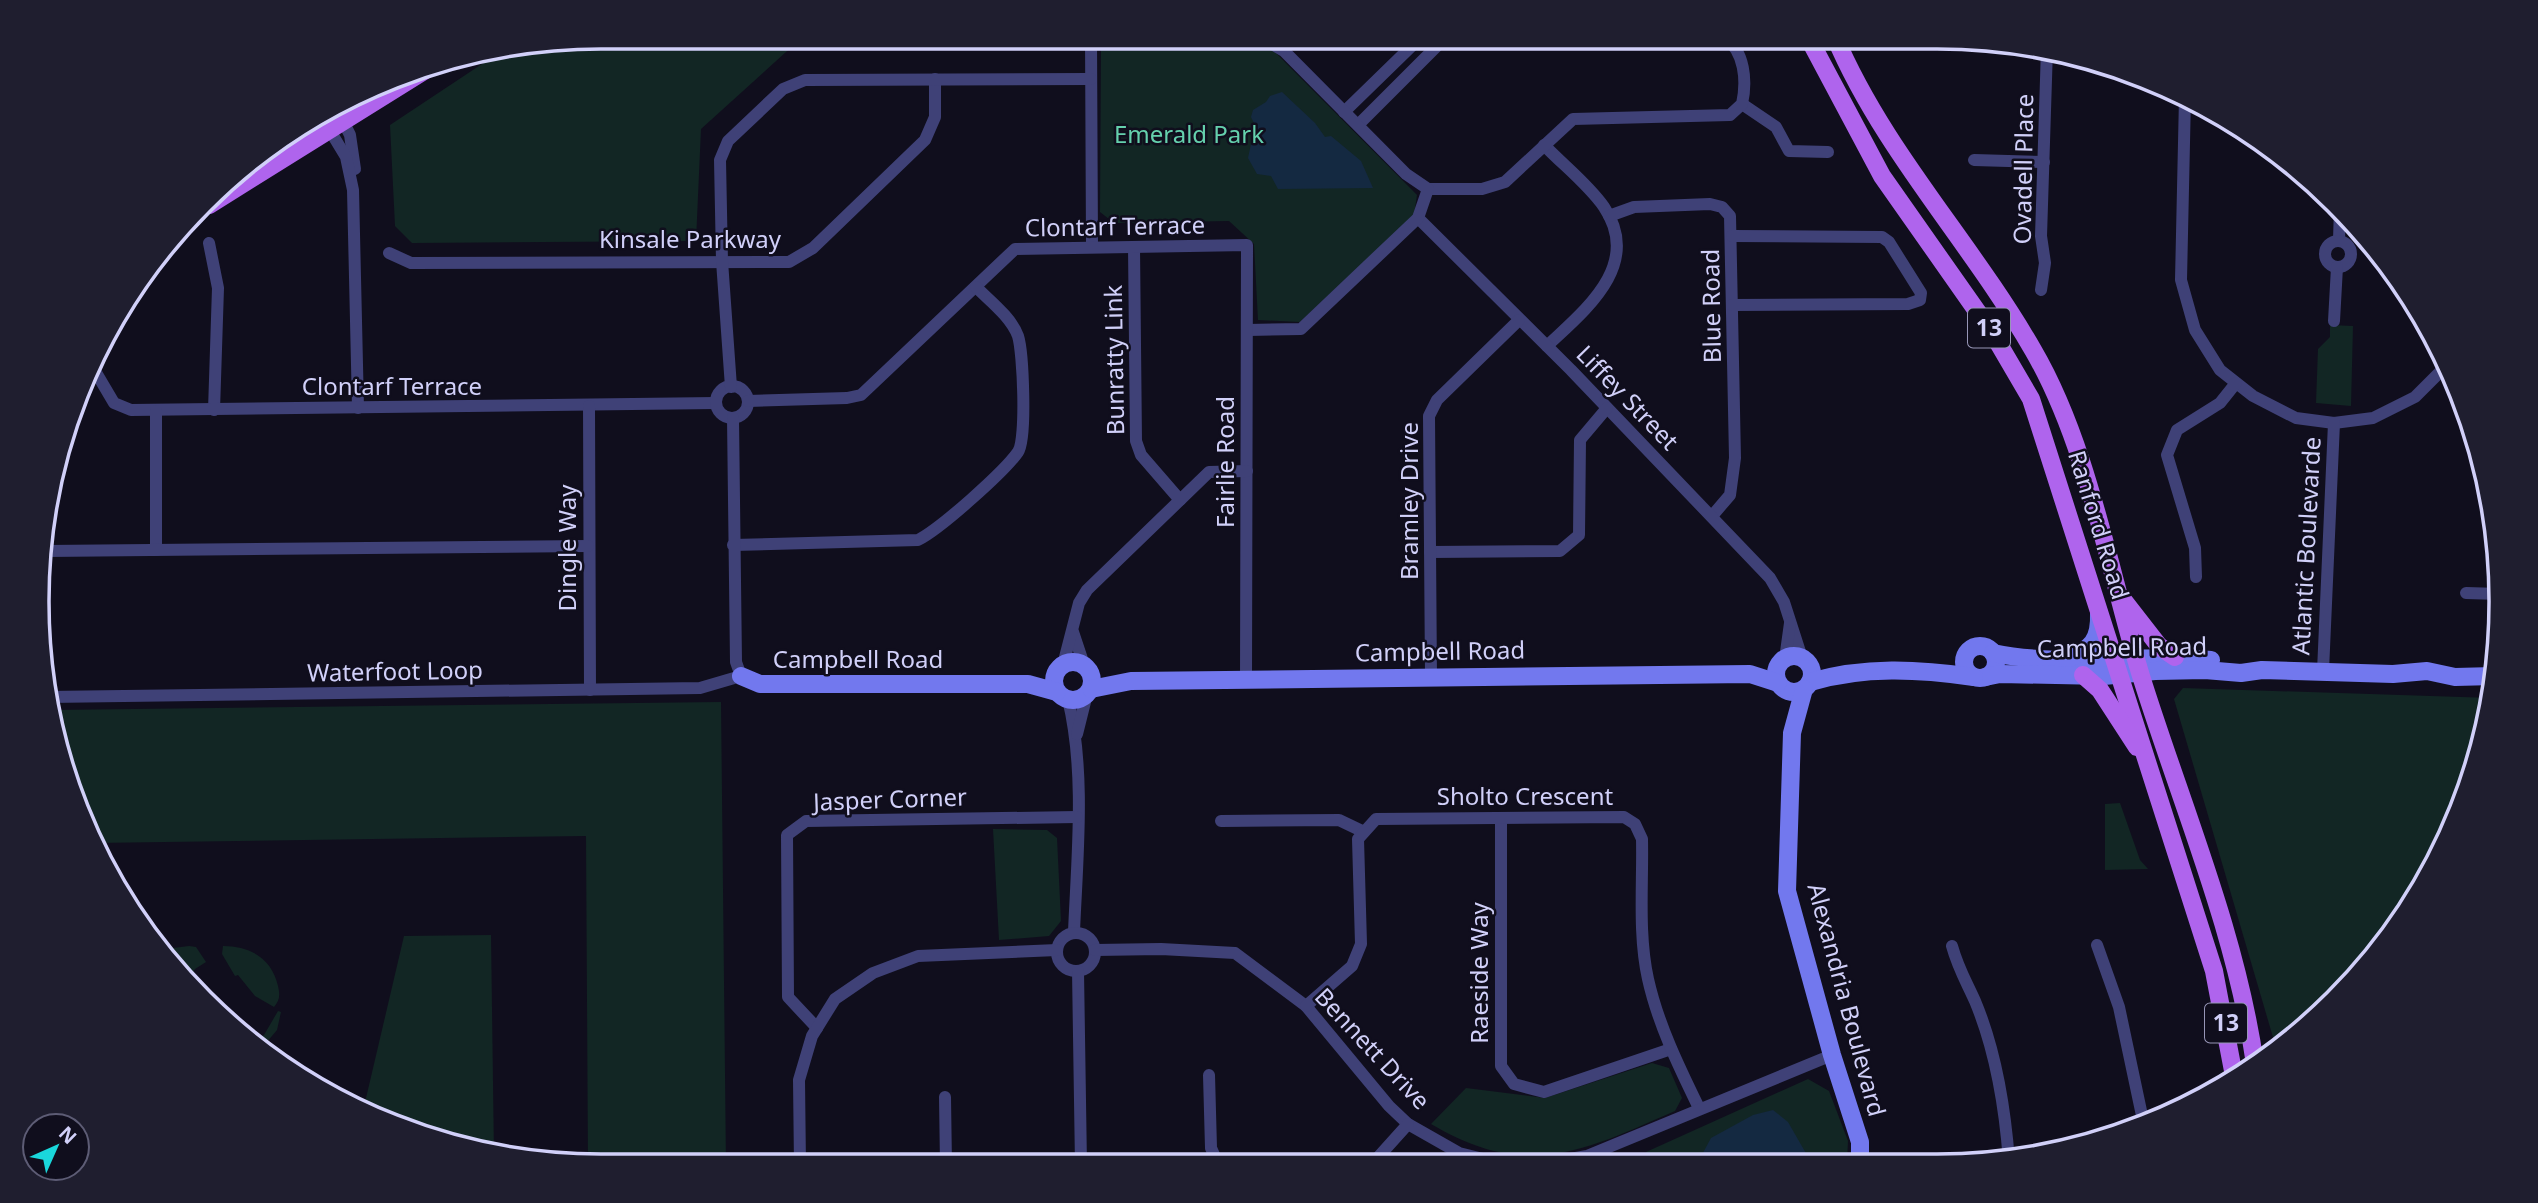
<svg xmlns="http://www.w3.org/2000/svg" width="2538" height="1203" font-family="'Noto Sans',sans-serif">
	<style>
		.green { fill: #122624 }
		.water { fill: #142941 }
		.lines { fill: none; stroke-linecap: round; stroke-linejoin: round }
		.street { stroke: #3f4177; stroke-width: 12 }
		.secondary { stroke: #7278ee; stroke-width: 18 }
		.primary { stroke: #af64ed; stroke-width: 18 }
		.labels { text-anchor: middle; stroke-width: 5; stroke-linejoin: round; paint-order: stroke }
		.shield { fill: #100e1d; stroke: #9796b7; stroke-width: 2 }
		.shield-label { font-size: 23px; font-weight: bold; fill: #d1d0f9 }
		.park-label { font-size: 24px; fill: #65d0ad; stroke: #100e1d }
		.street-label { font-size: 24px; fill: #d1d0f9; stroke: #100e1d }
		.rim { fill: none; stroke: #d1d0f9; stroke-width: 3.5 }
	</style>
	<rect width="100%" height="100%" fill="#100e1d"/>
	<g class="green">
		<path d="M601,37H1049V43L797,42L701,129L696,241L412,243L395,226L390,125L497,54Z"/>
		<path d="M1271,48L1417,195L1414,215L1300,322L1258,320L1254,244L1229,221L1114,223L1100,212L1101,49Z"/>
		<path d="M2330,325L2353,326L2351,406L2316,403L2318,349L2330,337Z"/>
		<path d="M2183,688L2492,698L2490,712L2458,818L2384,946L2277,1051L2174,699Z"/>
		<path d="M721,702L726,1166L588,1165L586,836L93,843L91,819L85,818L52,710Z"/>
		<path d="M2120,803L2140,860L2148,869L2105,870V804Z"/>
		<path d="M993,829L1047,830L1057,838L1061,921L1049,936L999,940Z"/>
		<path d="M491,935L494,1156L385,1123L363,1111L404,936Z"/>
		<path d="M189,946L196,947L206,962L195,969L188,981L165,949Z"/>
		<path d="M223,946C251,946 272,959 278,986C280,995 280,1000 274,1007L255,996L238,975L235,976L222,954Z"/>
		<path d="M278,1011L281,1012L277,1030L261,1049L253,1042L264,1035Z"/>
		<path d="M1652,1063L1669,1068L1682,1098L1675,1111C1583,1151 1527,1181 1431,1124L1466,1088L1545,1098Z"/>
		<path d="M1808,1079L1829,1091L1848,1141L1847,1162L1649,1163L1646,1152Z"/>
	</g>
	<g class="water">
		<path d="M1282,92L1315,123L1325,137L1331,136L1361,161L1373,188L1278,189L1271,176L1257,174L1248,158L1255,125L1251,117L1253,110L1266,102L1270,96Z"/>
		<path d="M1773,1110L1788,1122L1811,1162H1698L1711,1138L1753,1115Z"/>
	</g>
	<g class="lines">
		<g class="street">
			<path d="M1091,37L1092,246"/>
			<path d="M1926,37H1933"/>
			<path d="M2185,97L2181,280L2195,330L2220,370L2253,396L2296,418L2334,423L2373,418L2415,397L2447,365"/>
			<path d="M1742,104L1776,127L1789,151L1828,152"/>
			<path d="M338,111L350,135L355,169"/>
			<path d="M1344,112L1421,37"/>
			<path d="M323,119L346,157L353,190L358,408"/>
			<path d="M1358,125L1446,37"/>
			<path d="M1544,145C1563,165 1588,184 1604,207C1643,265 1585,310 1547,346"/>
			<path d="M1974,160L2044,162"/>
			<path d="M1428,189H1482L1505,182L1573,119L1730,115L1742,104C1747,81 1745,51 1724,37"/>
			<path d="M1609,216L1634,207L1710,204L1722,207L1730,216L1735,458L1730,495L1712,516"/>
			<path d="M1418,218L1571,370L1770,578L1784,602L1802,658"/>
			<path d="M1732,236L1882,237L1889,242L1921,293L1920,300L1908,304L1732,305"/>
			<path d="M2339,240L2340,207"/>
			<circle cx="2338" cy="254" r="13"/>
			<path d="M209,243L218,288L214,410"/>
			<path d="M1134,247L1136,441L1141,455L1180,500"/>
			<path d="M389,253L411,263L789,262L813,248L925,140L935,117V79"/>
			<path d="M2041,290L2045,263L2041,236L2047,48"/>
			<path d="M2334,321L2337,267"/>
			<path d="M1248,330L1301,329L1418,218L1428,189L1406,174L1284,51L1260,37"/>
			<path d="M91,364L114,403L131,410L716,403"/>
			<circle cx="732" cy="402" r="16"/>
			<path d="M731,387L722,261L720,160L728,141L783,89L805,80L1091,79"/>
			<path d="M748,401L847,398L861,395L1015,249L1247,245L1246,678"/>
			<path d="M589,406L590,690"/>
			<path d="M156,411V550"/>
			<path d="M733,545L918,540C940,529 1004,472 1018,452C1027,439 1023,352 1018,336C1011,317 990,301 976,287"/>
			<path d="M46,551L588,546"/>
			<path d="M1430,552L1560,551L1579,535L1580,440L1607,408"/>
			<path d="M2196,577L2195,548L2167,455L2177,430L2220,403L2236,383"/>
			<path d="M2466,593L2500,594"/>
			<path d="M1073,632L1084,665"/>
			<path d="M1785,659L1790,623"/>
			<path d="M1063,665L1079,603L1087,590L1209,472L1247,471"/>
			<path d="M2323,671L2334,423"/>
			<path d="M1431,677L1429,416L1437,400L1519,320"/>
			<path d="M48,697L700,688L741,676L736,662L733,418"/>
			<path d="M1068,699C1086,772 1077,858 1074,932"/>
			<path d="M1077,734L1087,694"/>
			<path d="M1501,818V1066L1514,1084L1544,1092L1671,1049"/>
			<path d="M1221,821L1339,820L1362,831"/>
			<circle cx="1076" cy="952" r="19"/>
			<path d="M2097,945L2119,1007L2144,1125"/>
			<path d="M1952,946C1958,968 1966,981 1975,1001C1996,1051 2005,1108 2009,1161"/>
			<path d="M1095,950L1161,949L1235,953L1306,1006L1389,1106L1408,1124L1459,1153L1499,1163"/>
			<path d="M1078,971L1081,1165"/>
			<path d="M1306,1006L1352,966L1361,944L1358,839L1376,819L1624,817L1635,824L1642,839C1643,884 1638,934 1648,979C1658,1024 1679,1067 1699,1108"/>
			<path d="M817,1028L788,997L787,835L806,821L1077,817"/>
			<path d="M1209,1075L1211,1148L1218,1164"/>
			<path d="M945,1097L946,1165"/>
			<path d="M1548,1163L1587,1156L1832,1055"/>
			<path d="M1372,1164L1408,1124"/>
			<path d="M800,1166L799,1080L812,1036L835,999L873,973L918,956L1057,950"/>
		</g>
		<g class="secondary">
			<circle cx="1980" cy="662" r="16"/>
			<path d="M1993,653C2066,668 2138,653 2211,660"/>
			<circle cx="1794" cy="674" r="18"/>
			<path d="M2067,659C2092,649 2100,640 2099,613"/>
			<circle cx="1073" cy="681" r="19"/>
			<path d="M741,676L760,684H1028L1057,692"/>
			<path d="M1985,677L2000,674L2104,676L2155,671L2205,670L2241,673L2262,670L2393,674L2427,671L2455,677L2494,676"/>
			<path d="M1810,682C1865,666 1918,669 1974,677"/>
			<path d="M1091,689L1131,681L1750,674L1778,683"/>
			<path d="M1804,689L1792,733L1787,891L1832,1055L1860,1142V1162"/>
		</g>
		<g class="primary">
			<path d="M1808,37L1882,176L1993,334L2031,399L2214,971L2234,1076"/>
			<path d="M1835,37C1884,152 1971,242 2033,350C2088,444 2109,571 2141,676C2181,804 2236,931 2255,1064"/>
			<path d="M209,205L435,64"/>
			<path d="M2124,601L2159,646L2175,657"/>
			<path d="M2083,675L2100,690L2137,747"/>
		</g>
	</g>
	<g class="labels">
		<g class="shield">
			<rect x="1968" y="308.5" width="42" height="39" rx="5"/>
			<rect x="2205" y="1003.5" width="42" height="39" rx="5"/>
		</g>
		<g class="shield-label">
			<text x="1989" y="336">13</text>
			<text x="2226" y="1031">13</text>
		</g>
		<g class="park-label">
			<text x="1189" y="143">Emerald Park</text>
		</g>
		<g class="street-label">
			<text transform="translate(2024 169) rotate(-89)" y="8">Ovadell Place</text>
			<text transform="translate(1115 227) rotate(-1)" y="8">Clontarf Terrace</text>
			<text x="690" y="248">Kinsale Parkway</text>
			<text transform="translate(1712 306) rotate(-91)" y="8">Blue Road</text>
			<text transform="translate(1115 360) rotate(-91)" y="8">Bunratty Link</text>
			<text x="392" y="395">Clontarf Terrace</text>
			<text transform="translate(1627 398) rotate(46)" y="8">Liffey Street</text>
			<text transform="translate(1226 462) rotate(-90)" y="8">Fairlie Road</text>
			<text transform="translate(1410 501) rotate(-90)" y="8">Bramley Drive</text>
			<text transform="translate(2098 525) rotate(73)" y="8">Ranford Road</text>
			<text transform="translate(2307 546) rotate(-87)" y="8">Atlantic Boulevarde</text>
			<text transform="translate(568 548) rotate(-90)" y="8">Dingle Way</text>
			<text transform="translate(2122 648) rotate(-1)" y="8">Campbell Road</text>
			<text transform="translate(1440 652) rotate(-1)" y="8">Campbell Road</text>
			<text x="858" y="668">Campbell Road</text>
			<text transform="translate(395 672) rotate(-1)" y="8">Waterfoot Loop</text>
			<text x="1525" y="805">Sholto Crescent</text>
			<text transform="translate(890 800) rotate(-2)" y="8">Jasper Corner</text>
			<text transform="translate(1480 973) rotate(-90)" y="8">Raeside Way</text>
			<text transform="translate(1846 1000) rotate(75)" y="8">Alexandria Boulevard</text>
			<text transform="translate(1372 1049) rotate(47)" y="8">Bennett Drive</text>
		</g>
	</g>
	<path d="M0 0H2538V1203H0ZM601 49H1937A552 552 0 0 1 2489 601V602A552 552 0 0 1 1937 1154H601A552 552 0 0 1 49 602V601A552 552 0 0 1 601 49Z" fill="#1f1e2f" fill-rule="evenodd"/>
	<path class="rim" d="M601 49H1937A552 552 0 0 1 2489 601V602A552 552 0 0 1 1937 1154H601A552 552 0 0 1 49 602V601A552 552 0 0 1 601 49Z"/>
	<g transform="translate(56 1147) rotate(45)"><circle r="33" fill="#100e1d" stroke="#5d5c75" stroke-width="2"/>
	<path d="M0-5L12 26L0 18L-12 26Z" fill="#1ad7db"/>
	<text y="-10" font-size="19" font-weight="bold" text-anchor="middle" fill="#d1d0f9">N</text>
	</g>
</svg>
